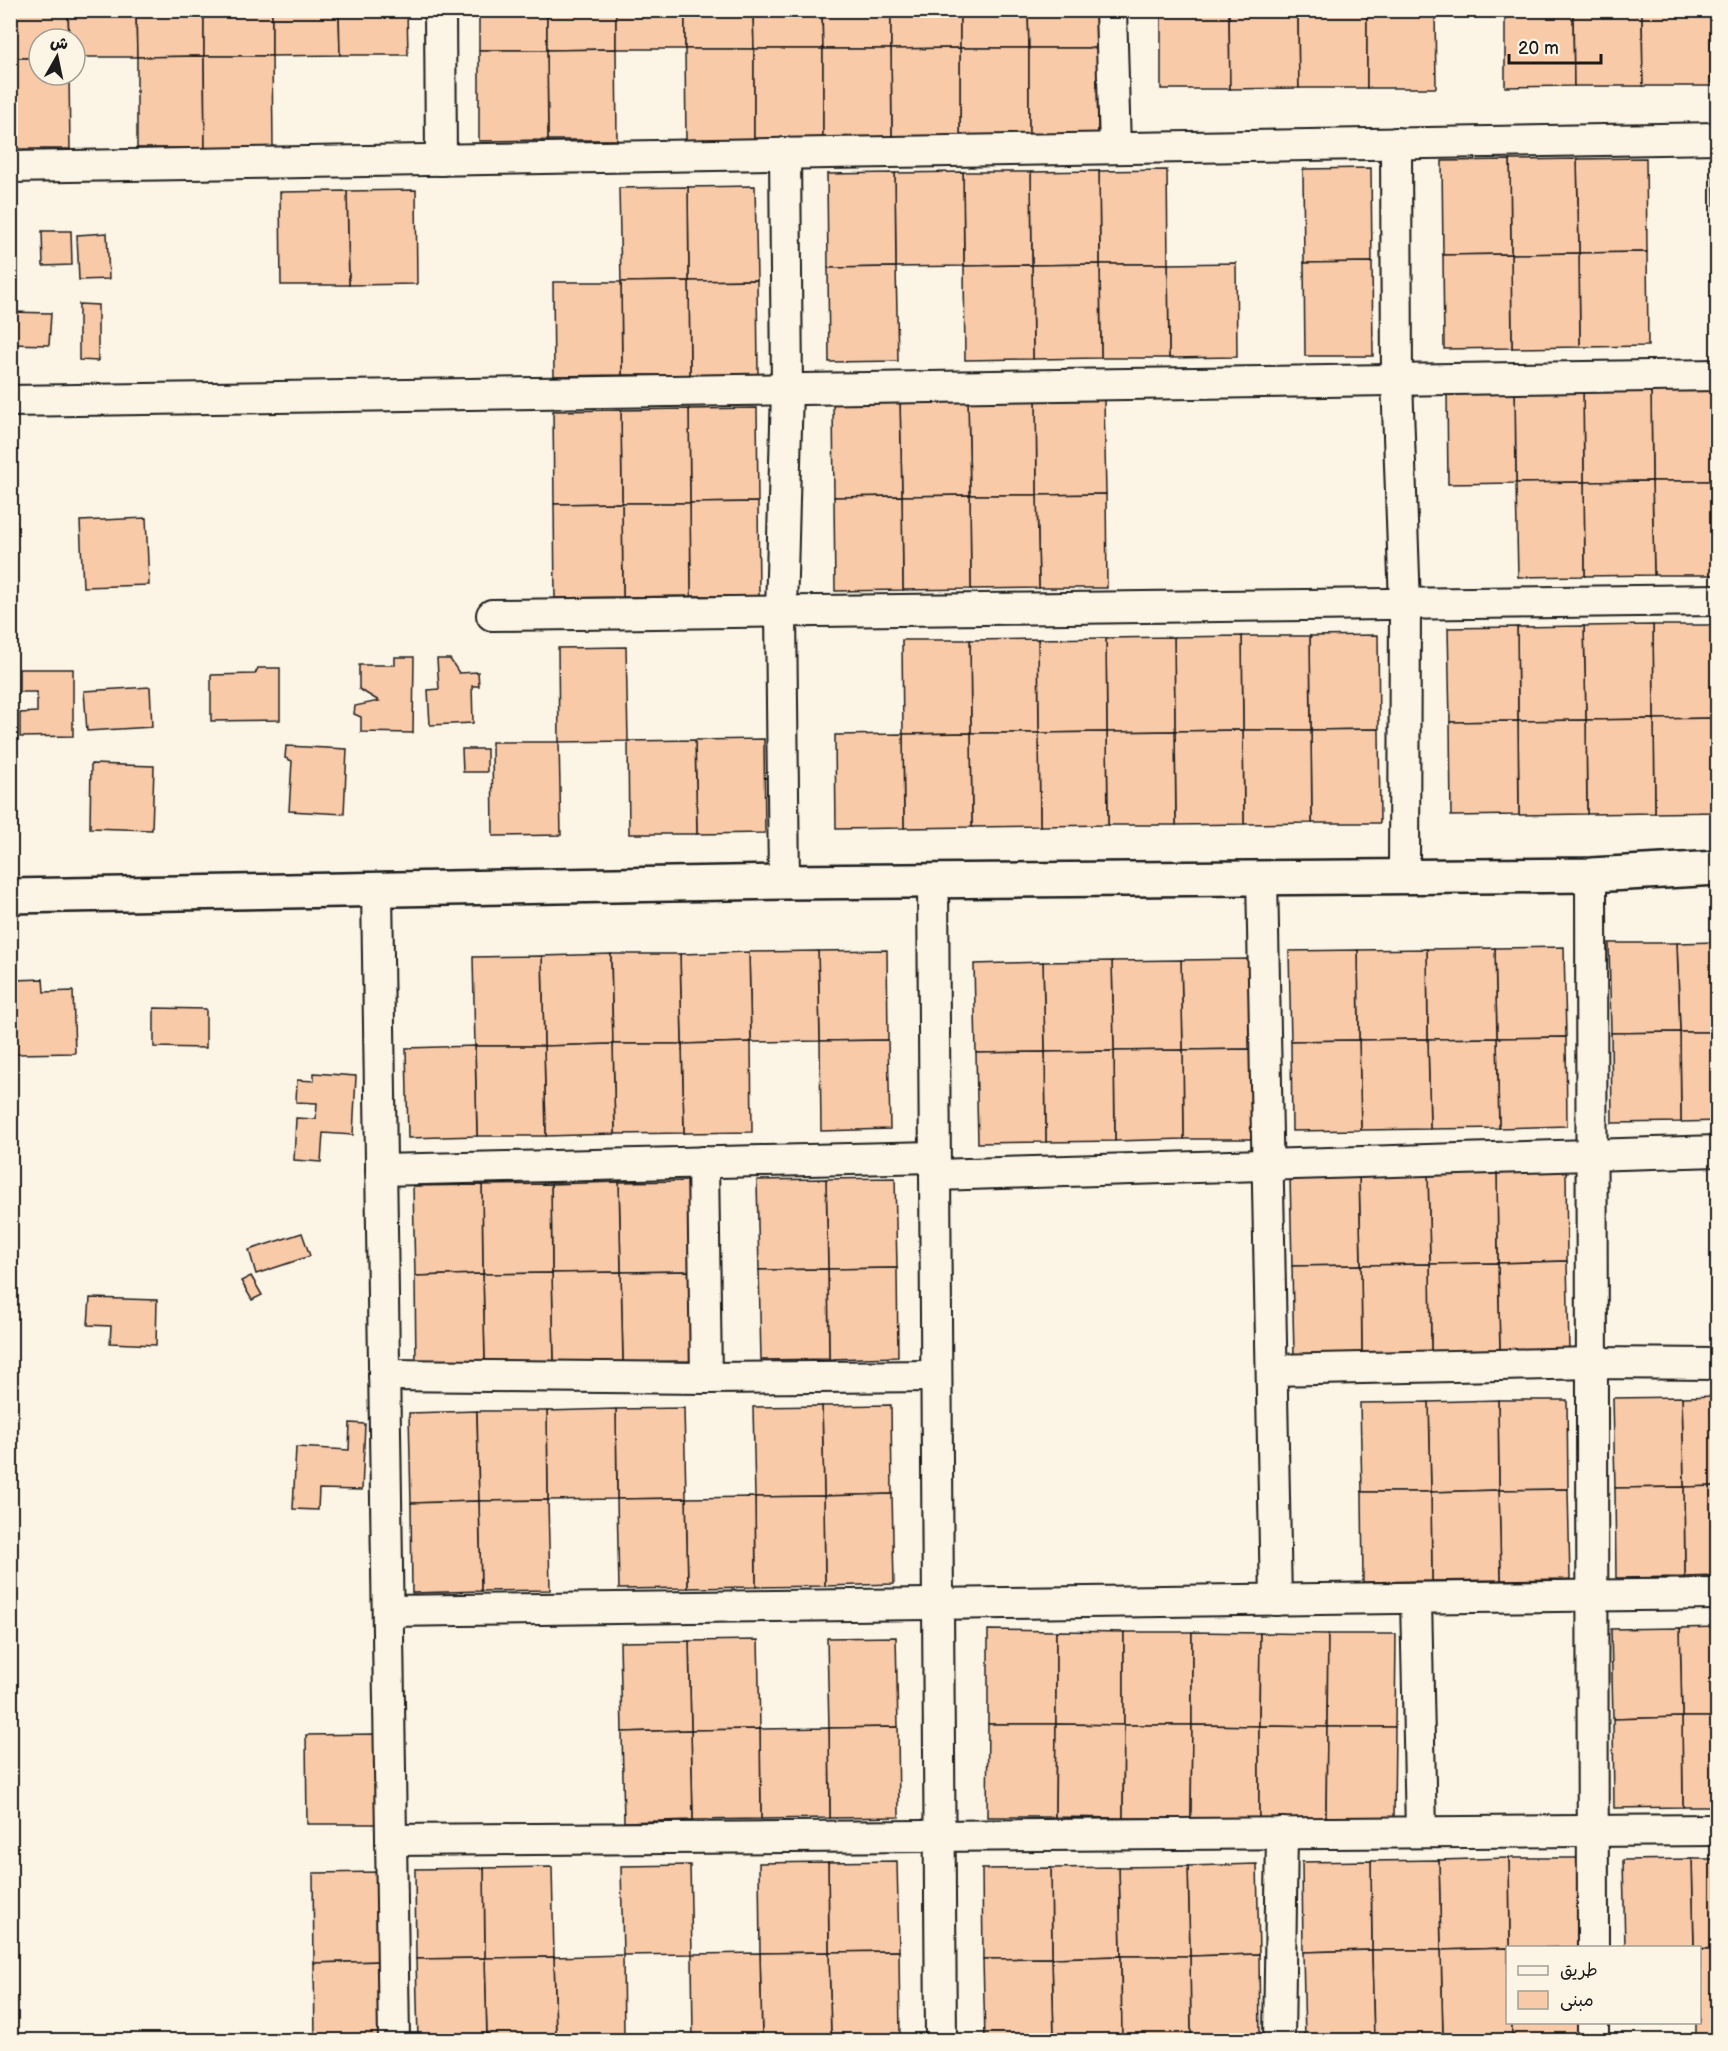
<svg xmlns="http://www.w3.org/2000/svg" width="1728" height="2051" font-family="'Balsamiq Sans','Playpen Sans Arabic',sans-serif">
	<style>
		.building { fill: #f9caa8; stroke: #1c1c1c; stroke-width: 1.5 }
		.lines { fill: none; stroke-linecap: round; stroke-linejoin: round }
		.street-casing { stroke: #1c1c1c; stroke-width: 34 }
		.secondary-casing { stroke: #1c1c1c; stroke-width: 38 }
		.street { stroke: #fcf5e5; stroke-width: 30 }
		.secondary { stroke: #fcf5e5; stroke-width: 33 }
	</style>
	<rect width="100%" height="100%" fill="#fcf5e5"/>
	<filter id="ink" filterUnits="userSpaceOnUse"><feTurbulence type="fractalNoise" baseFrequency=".0167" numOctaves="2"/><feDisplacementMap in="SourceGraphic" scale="12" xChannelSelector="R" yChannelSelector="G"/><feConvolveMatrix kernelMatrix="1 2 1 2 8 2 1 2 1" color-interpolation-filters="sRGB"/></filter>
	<g filter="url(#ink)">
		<g class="building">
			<path d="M10,10H68L69,39H39V58H10Z"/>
			<path d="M68,10H136L137,57H75V39H69Z"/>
			<path d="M136,10H204V56L137,57Z"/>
			<rect x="204" y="10" width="68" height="46"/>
			<path d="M272,10H339L340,55L272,56Z"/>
			<path d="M339,10H407L408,55H340Z"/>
			<rect x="479" y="10" width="68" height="40"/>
			<path d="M547,10H616V49L547,50Z"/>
			<rect x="616" y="10" width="69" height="39"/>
			<path d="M685,10H753L754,49H685Z"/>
			<path d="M753,10H822L823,49H754Z"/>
			<path d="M822,10H891V49H823Z"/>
			<path d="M891,10H960V48L891,49Z"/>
			<path d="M960,10H1028L1029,48H960Z"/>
			<path d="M1028,10H1097V48H1029Z"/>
			<path d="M1161,10H1229L1230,89H1161Z"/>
			<path d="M1229,10H1298L1299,88L1230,89Z"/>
			<path d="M1298,10H1367V88H1299Z"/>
			<path d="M1367,10H1435L1436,88H1367Z"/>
			<path d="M1505,10H1573L1574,86L1505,87Z"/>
			<path d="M1573,10H1642L1643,86H1574Z"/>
			<path d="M1642,10H1711V86H1643Z"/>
			<rect x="1711" y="10" width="7" height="76"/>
			<rect x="960" y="48" width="69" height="91"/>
			<path d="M960,48V139H892L891,49Z"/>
			<path d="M1029,48H1097L1098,139H1029Z"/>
			<path d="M616,49L617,140H548L547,50Z"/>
			<path d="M685,49H754V140H686Z"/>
			<rect x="754" y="49" width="69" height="91"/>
			<path d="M823,49H891L892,139L823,140Z"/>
			<path d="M479,50H547L548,140L479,141Z"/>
			<path d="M204,56L205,148H137V57Z"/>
			<path d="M204,56H272L273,147L205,148Z"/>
			<path d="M10,58H39V75H69L70,149H10Z"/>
			<path d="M1646,158L1647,252L1579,253L1577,159Z"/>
			<path d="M1713,158H1718V251H1715Z"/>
			<path d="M1577,159L1579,253L1511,254L1510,160Z"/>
			<path d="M1510,160L1511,254L1443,255L1442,161Z"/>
			<path d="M1371,168L1372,262L1304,263L1303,169Z"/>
			<path d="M1167,170L1168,264H1100L1099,171Z"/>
			<path d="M1099,171L1100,264L1032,265L1031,172Z"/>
			<path d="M963,172H1031L1032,265L964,266Z"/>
			<path d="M963,172L964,266L896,267L895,173Z"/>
			<path d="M895,173L896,267L828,268L827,174Z"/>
			<path d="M755,186L757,280L689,281L688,187Z"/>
			<path d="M688,187L689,281L621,282L619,188Z"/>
			<path d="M416,190L417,284L349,285L347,191Z"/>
			<path d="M347,191L349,285H281L280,192Z"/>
			<path d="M42,231H71L72,265L43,266Z"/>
			<path d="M107,233L109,279L79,280L77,235Z"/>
			<path d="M1715,251H1718V345H1716Z"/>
			<path d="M1647,252L1648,346L1580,347L1579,253Z"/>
			<path d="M1579,253L1580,347L1512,348L1511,254Z"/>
			<path d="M1511,254L1512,348L1444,349L1443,255Z"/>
			<path d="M1372,262L1373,356H1305L1304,263Z"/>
			<path d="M1236,263L1237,357L1169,358L1168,264Z"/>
			<path d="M1100,264H1168L1169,358H1101Z"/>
			<path d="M1100,264L1101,358L1033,359L1032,265Z"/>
			<path d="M1032,265L1033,359L965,360L964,266Z"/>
			<path d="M896,267L898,361L829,362L828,268Z"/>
			<path d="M757,280L758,374L690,375L689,281Z"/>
			<path d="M689,281L690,375H622L621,282Z"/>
			<path d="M553,282H621L622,375L554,376Z"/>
			<path d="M79,304L98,305V361L79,360Z"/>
			<path d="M10,312L51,313L49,345L10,344Z"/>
			<path d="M1718,387V481H1652L1651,388Z"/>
			<path d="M1583,388H1651L1652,481L1584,482Z"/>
			<path d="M1583,388L1584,482L1516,483L1515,389Z"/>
			<path d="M1515,389L1516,483L1448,484L1447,390Z"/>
			<path d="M1104,400L1106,494L1037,495L1036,401Z"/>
			<path d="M968,401H1036L1037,495H970Z"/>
			<path d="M968,401L970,495L902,496L900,402Z"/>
			<path d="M900,402L902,496L834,497L833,403Z"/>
			<path d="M757,408L758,502L690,503L689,409Z"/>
			<path d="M689,409L690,503H622L621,410Z"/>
			<path d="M621,410L622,503L554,504L553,411Z"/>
			<path d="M1652,481H1718V575H1654Z"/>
			<path d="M1652,481L1654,575L1585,576L1584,482Z"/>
			<path d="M1584,482L1585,576L1518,577L1516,483Z"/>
			<path d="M1106,494L1107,588H1039L1037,495Z"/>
			<path d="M970,495H1037L1039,588L971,589Z"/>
			<path d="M970,495L971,589L903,590L902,496Z"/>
			<path d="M902,496L903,590L835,591L834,497Z"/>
			<path d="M758,502L759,596H691L690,503Z"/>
			<path d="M622,503H690L691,596L623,597Z"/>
			<path d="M622,503L623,597L555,598L554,504Z"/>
			<path d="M146,518L149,585L83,587L80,521Z"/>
			<path d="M1653,625H1718V718L1654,719Z"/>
			<path d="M1653,625L1654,719L1586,720L1584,626Z"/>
			<path d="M1584,626L1586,720L1518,721L1517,627Z"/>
			<path d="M1517,627L1518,721L1450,722L1448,628Z"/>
			<path d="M1378,635L1379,729L1311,730L1310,636Z"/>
			<path d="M1242,636H1310L1311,730H1243Z"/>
			<path d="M1242,636L1243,730L1175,731L1174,637Z"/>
			<path d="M1174,637L1175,731L1107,732L1106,638Z"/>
			<path d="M1106,638L1107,732L1039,733L1038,639Z"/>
			<path d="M1038,639L1039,733H971L970,640Z"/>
			<path d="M902,640H970L971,733L903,734Z"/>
			<path d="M626,647L628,741L559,742L558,648Z"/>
			<path d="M395,657H414L413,733L361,732V717L354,714L355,706L379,701L359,689V665H395Z"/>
			<path d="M437,659H450L459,673L478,672L479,686H472L473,723L430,725L428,690L439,689Z"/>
			<path d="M258,668H280V720L211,721V675L255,674Z"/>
			<path d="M19,669H73V736L20,737V713L37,712V692H19Z"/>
			<path d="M150,687L152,727L87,731L84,691Z"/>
			<path d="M1718,718V812L1655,813L1654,719Z"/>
			<path d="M1654,719L1655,813L1587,814L1586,720Z"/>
			<path d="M1586,720L1587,814L1519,815L1518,721Z"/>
			<path d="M1518,721L1519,815L1451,816L1450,722Z"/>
			<path d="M1379,729L1380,823H1312L1311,730Z"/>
			<path d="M1243,730H1311L1312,823L1244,824Z"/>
			<path d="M1243,730L1244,824L1176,825L1175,731Z"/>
			<path d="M1175,731L1176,825H1108L1107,732Z"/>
			<path d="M1107,732L1108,825L1040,826L1039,733Z"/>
			<path d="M971,733H1039L1040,826L972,827Z"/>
			<path d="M971,733L972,827L904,828L903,734Z"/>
			<path d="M903,734L904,828L836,829L835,735Z"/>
			<path d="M764,739L765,833L697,834L695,740Z"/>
			<path d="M695,740L697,834H629L628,741Z"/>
			<path d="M492,742H559L561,835L493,836Z"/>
			<path d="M286,746L347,749L344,814L289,811L292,761L285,758Z"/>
			<path d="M462,749H487V772H463Z"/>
			<path d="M91,764L154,766L152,830L90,828Z"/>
			<path d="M1718,942V1032H1680L1677,943Z"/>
			<path d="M1609,943H1677L1680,1032L1611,1033Z"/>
			<path d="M1564,947L1566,1037L1497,1038L1495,948Z"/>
			<path d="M1495,948L1497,1038L1428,1039L1427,949Z"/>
			<path d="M1427,949L1428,1039L1359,1040L1358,950Z"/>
			<path d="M887,950L888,1040L820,1041L818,951Z"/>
			<path d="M1358,950L1359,1040L1291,1041L1289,951Z"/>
			<path d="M818,951L820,1041L751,1042L749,952Z"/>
			<path d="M749,952L751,1042L682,1044L680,954Z"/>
			<path d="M611,954L613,1044L544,1046L542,956Z"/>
			<path d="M611,954H680L682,1044H613Z"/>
			<path d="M542,956L544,1046H475L473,957Z"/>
			<path d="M1250,959L1251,1049L1183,1050L1181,960Z"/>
			<path d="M1181,960L1183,1050L1114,1051L1112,961Z"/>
			<path d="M1112,961L1114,1051L1045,1052L1043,962Z"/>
			<path d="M1043,962L1045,1052L976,1053L974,964Z"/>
			<path d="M43,979L44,992L73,991L75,1053L16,1054L15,980Z"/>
			<path d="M154,1008L206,1009V1048L154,1047Z"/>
			<path d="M1680,1032H1718V1121L1681,1122Z"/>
			<path d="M1680,1032L1681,1122L1612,1123L1611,1033Z"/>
			<path d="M1566,1037L1567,1126L1499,1128L1497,1038Z"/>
			<path d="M1497,1038L1499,1128L1430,1129L1428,1039Z"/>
			<path d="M1428,1039L1430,1129L1361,1130L1359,1040Z"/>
			<path d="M888,1040L890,1129L821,1131L820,1041Z"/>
			<path d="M1359,1040L1361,1130L1292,1131L1291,1041Z"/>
			<path d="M751,1042L752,1132L684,1133L682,1044Z"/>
			<path d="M613,1044H682L684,1133L615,1134Z"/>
			<path d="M613,1044L615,1134L546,1136L544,1046Z"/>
			<path d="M475,1046H544L546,1136H477Z"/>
			<path d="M475,1046L477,1136L408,1138L406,1048Z"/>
			<path d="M1251,1049L1253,1139H1184L1183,1050Z"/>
			<path d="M1183,1050L1184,1139L1115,1141L1114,1051Z"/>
			<path d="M1114,1051L1115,1141L1046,1142L1045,1052Z"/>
			<path d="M1045,1052L1046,1142L978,1143L976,1053Z"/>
			<path d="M314,1073L356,1076L353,1135L323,1133L321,1162L294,1160L296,1118L316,1119L317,1103L296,1102L297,1080L314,1081Z"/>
			<path d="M1566,1171L1567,1261L1498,1263L1497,1173Z"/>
			<path d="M1497,1173L1498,1263L1430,1264L1428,1174Z"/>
			<path d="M1428,1174L1430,1264L1361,1265L1359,1175Z"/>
			<path d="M1359,1175L1361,1265L1292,1266L1290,1176Z"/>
			<path d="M895,1178L897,1268L828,1269L826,1179Z"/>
			<path d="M826,1179L828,1269L759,1270L757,1180Z"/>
			<path d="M688,1181L690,1271L621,1272L619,1182Z"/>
			<path d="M619,1182L621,1272L552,1273L551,1184Z"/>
			<path d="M551,1184L552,1273L483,1274L482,1185Z"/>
			<path d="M482,1185L483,1274L415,1276L413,1186Z"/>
			<path d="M302,1233L310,1256L256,1274L249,1250Z"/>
			<path d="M1567,1261L1569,1351L1500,1352L1498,1263Z"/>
			<path d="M1498,1263L1500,1352L1431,1353L1430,1264Z"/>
			<path d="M1430,1264L1431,1353L1362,1355L1361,1265Z"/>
			<path d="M1361,1265L1362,1355L1294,1356L1292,1266Z"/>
			<path d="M897,1268L898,1357L829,1359L828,1269Z"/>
			<path d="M828,1269L829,1359L761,1360L759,1270Z"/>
			<path d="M690,1271L692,1361L623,1362L621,1272Z"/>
			<path d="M621,1272L623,1362L554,1363L552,1273Z"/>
			<path d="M552,1273L554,1363L485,1364L483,1274Z"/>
			<path d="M483,1274L485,1364L416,1365L415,1276Z"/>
			<path d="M251,1276L262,1295L252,1300L241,1281Z"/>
			<path d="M90,1298L157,1300L156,1345L110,1343L111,1326L88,1325Z"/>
			<path d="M1718,1396V1486L1684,1487L1682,1397Z"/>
			<path d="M1682,1397L1684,1487L1615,1488L1613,1398Z"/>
			<path d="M1498,1400H1567L1568,1489L1499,1490Z"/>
			<path d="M1498,1400L1499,1490L1431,1492L1429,1402Z"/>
			<path d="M1429,1402L1431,1492H1362L1360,1403Z"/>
			<path d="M891,1405L892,1494L824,1496L822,1406Z"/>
			<path d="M822,1406L824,1496L755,1497L753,1407Z"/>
			<path d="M684,1408L686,1498L617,1499L616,1409Z"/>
			<path d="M616,1409L617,1499L548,1500L547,1411Z"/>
			<path d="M477,1411L479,1501L411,1503L409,1413Z"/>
			<path d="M477,1411H547L548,1500L479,1501Z"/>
			<path d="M350,1423L365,1424L362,1490L319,1489L318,1510L293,1509L296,1447L349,1450Z"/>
			<path d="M1718,1486V1576L1685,1577L1684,1487Z"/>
			<path d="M1684,1487L1685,1577L1616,1578L1615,1488Z"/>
			<path d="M1568,1489L1570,1579L1501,1580L1499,1490Z"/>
			<path d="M1499,1490L1501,1580L1432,1581L1431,1492Z"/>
			<path d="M1362,1492H1431L1432,1581L1363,1582Z"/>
			<path d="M892,1494L894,1584L825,1586L824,1496Z"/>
			<path d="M824,1496L825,1586L756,1587L755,1497Z"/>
			<path d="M755,1497L756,1587L688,1588L686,1498Z"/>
			<path d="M686,1498L688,1588L619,1589L617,1499Z"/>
			<path d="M548,1500L550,1590L481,1591L479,1501Z"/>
			<path d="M479,1501L481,1591L412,1593L411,1503Z"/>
			<path d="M1718,1627V1717H1682L1680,1628Z"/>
			<path d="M1680,1628L1682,1717L1613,1719L1611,1629Z"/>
			<path d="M988,1630L1056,1631V1724H988Z"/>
			<path d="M1056,1631L1124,1632V1725L1056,1724Z"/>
			<rect x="1124" y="1632" width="68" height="93"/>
			<path d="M1192,1632L1260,1633L1259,1726L1192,1725Z"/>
			<path d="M1260,1633L1328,1634L1327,1727L1259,1726Z"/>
			<path d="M1328,1634H1396L1395,1727H1327Z"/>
			<path d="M896,1637L898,1727L829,1728L827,1638Z"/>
			<path d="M758,1640L760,1729L691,1730L689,1641Z"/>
			<path d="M689,1641L691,1730L622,1732L620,1642Z"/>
			<path d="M1682,1717H1718V1807H1683Z"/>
			<path d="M1682,1717L1683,1807L1614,1808L1613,1719Z"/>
			<path d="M988,1724H1056L1055,1817H987Z"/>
			<path d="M1056,1724L1124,1725L1123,1818L1055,1817Z"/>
			<path d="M1124,1725H1192L1191,1818H1123Z"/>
			<path d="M1192,1725L1259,1726V1819L1191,1818Z"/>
			<path d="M1259,1726L1327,1727L1326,1820L1259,1819Z"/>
			<path d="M898,1727L899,1817L830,1818L829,1728Z"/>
			<path d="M1327,1727H1395L1394,1820H1326Z"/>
			<path d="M829,1728L830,1818L761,1819L760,1729Z"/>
			<path d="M760,1729L761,1819L693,1820L691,1730Z"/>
			<path d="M691,1730L693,1820L624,1822L622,1732Z"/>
			<path d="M375,1734L376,1824H307L306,1735Z"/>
			<path d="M1509,1858H1577L1579,1947L1510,1948Z"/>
			<path d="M1509,1858L1510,1948L1441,1950L1439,1860Z"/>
			<path d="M1692,1859H1718V1949L1694,1948Z"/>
			<path d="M1692,1859L1694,1948H1625L1623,1860Z"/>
			<path d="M1439,1860L1441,1950H1372L1371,1861Z"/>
			<path d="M897,1861L899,1951L829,1952L828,1862Z"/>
			<path d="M1371,1861L1372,1950L1303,1952L1302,1862Z"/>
			<path d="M828,1862L829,1952L760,1953L759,1863Z"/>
			<path d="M1257,1864L1259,1954L1190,1956L1188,1866Z"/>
			<path d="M690,1865L692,1954L623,1955L621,1866Z"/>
			<path d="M1188,1866L1190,1956H1121L1119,1867Z"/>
			<path d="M552,1867L554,1957L485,1958L484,1868Z"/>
			<path d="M1119,1867L1121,1956L1052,1958L1051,1868Z"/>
			<path d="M484,1868L485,1958L416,1959L415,1869Z"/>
			<path d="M1051,1868L1052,1958L983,1959L982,1869Z"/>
			<path d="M381,1872L383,1961L314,1963L313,1873Z"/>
			<path d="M1508,1948V2022H1512V2038L1443,2039L1441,1950Z"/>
			<path d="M1700,1949H1718V2039H1696V2022H1700Z"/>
			<path d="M1372,1950L1374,2040H1305L1303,1952Z"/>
			<path d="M1372,1950H1441L1443,2039L1374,2040Z"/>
			<path d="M899,1951L900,2040H831L829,1952Z"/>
			<path d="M829,1952L831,2040H762L760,1953Z"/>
			<path d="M760,1953L762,2040H693L692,1954Z"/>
			<path d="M1259,1954L1260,2040H1191L1190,1956Z"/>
			<path d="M623,1955L624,2040H556L554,1957Z"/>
			<path d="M1121,1956L1122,2040H1054L1052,1958Z"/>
			<path d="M1121,1956H1190L1191,2040H1122Z"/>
			<path d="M554,1957L556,2040H487L485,1958Z"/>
			<path d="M485,1958L487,2040H418L416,1959Z"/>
			<path d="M1052,1958L1054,2040H985L983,1959Z"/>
			<path d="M383,1961L384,2040H315L314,1963Z"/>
			<path d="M1512,2022H1580L1581,2037L1512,2038Z"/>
		</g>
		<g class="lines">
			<g class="street-casing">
				<g id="street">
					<path d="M440,10L441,160"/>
					<path d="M1111,10L1115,148"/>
					<path d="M1396,143L1397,380L1405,605L1404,875"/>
					<path d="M10,167L1718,138"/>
					<path d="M10,401L1718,375"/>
					<path d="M492,615L1718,600"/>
					<path d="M1591,875L1593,1948"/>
					<path d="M1262,877L1276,1600"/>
					<path d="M784,882L781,612L787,389L785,153"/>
					<path d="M933,882L941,2040"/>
					<path d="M377,890L394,2040"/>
					<path d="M703,1162L706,1378"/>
					<path d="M381,1170L934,1157"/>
					<path d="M935,1175L1718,1151"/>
					<path d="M1272,1370L1592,1363L1718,1364"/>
					<path d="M384,1375L706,1378L936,1376"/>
					<path d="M1416,1599L1421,1832"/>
					<path d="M388,1611L1718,1594"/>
					<path d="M391,1840L1718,1830"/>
					<path d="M1593,2022V2040"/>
					<path d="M1279,2040L1282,1833"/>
				</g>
			</g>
			<g class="secondary-casing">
				<path id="secondary" d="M10,896L784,882L1591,875L1718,868"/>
			</g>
			<use href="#street" class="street"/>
			<use href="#secondary" class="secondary"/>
		</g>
	</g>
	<rect width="1728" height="2051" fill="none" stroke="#fcf5e5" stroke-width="36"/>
	<rect x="18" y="18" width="1692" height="2015" fill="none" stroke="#1c1c1c" stroke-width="2" filter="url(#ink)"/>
	<rect x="1506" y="1946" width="195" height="78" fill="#fcf5e5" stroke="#a29e95" stroke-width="1.5"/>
	<rect x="1518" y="1966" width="30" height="9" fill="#fcf5e5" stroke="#a29e95" stroke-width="1.5"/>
	<text x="1560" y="1976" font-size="18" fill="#1c1c1c">طريق</text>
	<rect x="1518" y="1991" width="30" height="18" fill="#f9caa8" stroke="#a29e95" stroke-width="1.5"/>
	<text x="1560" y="2006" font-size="18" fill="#1c1c1c">مبنى</text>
	<g transform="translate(57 57) rotate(9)"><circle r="28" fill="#fcf5e5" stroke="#a29e95" stroke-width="1.5"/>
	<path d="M0-4.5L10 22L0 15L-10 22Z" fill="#1c1c1c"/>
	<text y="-9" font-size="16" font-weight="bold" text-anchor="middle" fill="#1c1c1c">ش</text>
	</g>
	<path d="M1509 54v9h92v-9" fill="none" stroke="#1c1c1c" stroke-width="3"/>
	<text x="1518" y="54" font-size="18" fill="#1c1c1c" stroke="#fcf5e5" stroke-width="4.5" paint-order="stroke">20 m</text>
</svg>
